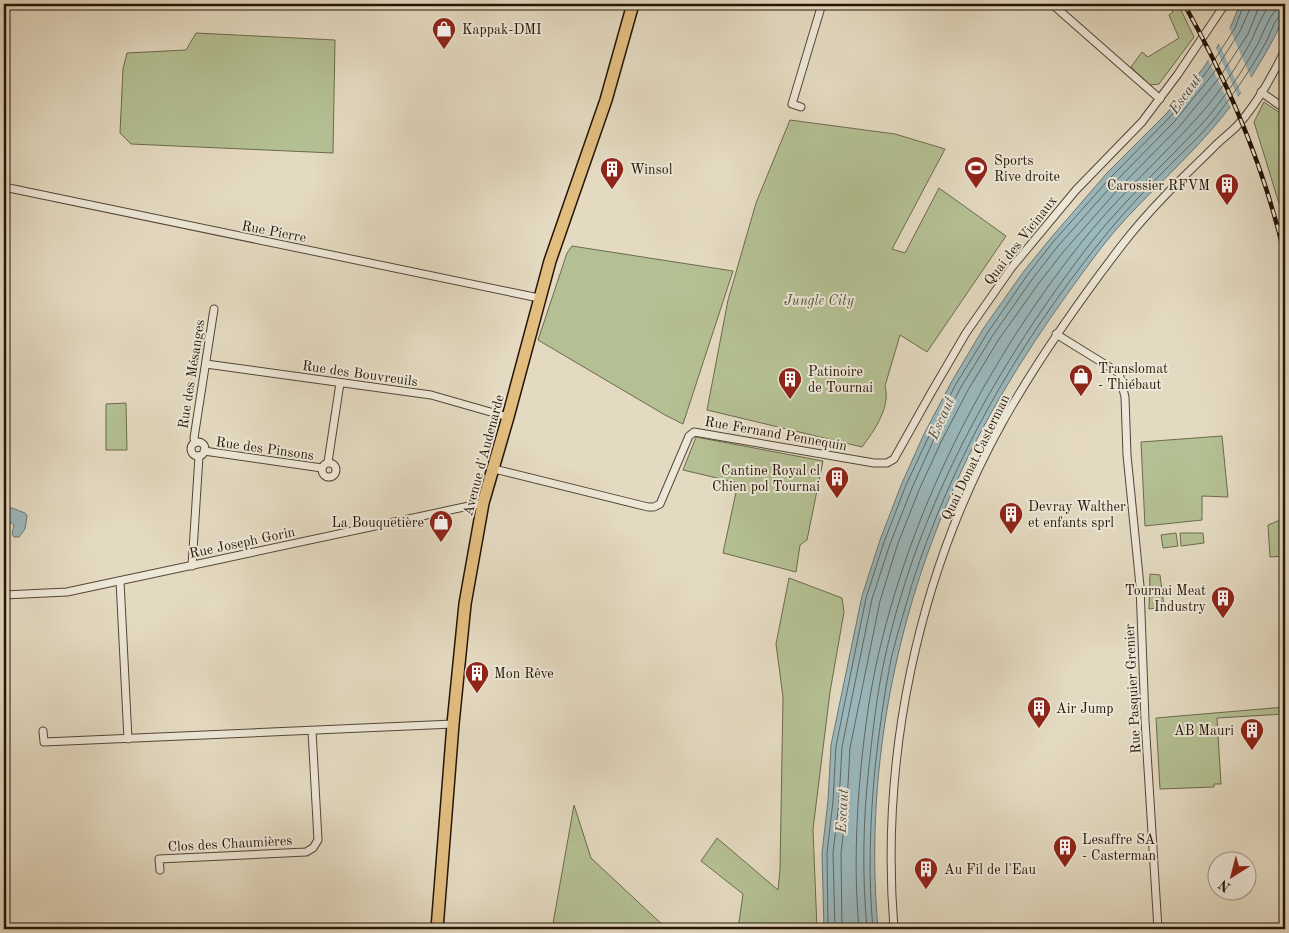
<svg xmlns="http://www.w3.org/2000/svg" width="1289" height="933" font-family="'Old Standard TT',serif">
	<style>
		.green { fill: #b4c093; stroke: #6c6a4d }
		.water { fill: #9ab8bd; stroke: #6b7674 }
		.pier { fill: #e4dac1 }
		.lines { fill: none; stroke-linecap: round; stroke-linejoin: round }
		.shore { stroke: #5f6662; stroke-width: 1 }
		.minor-casing { stroke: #544636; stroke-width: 9 }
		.primary-casing { stroke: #241407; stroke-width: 14 }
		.minor { stroke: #ede7d7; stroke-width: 7 }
		.primary { stroke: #e2bd80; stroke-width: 11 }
		.rail-casing { stroke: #241407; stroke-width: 4.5 }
		.rail { stroke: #ede7d7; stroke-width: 2.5; stroke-dasharray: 8; stroke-linecap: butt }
		.labels { text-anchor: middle; stroke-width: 4; stroke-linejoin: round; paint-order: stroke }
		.poi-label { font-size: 14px; fill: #241407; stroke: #ede7d7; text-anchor: start }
		.street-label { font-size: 14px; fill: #241407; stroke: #ede7d7 }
		.park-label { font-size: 14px; font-style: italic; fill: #565038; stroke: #ede7d7 }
		.water-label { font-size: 15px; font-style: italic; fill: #4d4d47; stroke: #ede7d7 }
	</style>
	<rect width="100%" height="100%" fill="#e4dac1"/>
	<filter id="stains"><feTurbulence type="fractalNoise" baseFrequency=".004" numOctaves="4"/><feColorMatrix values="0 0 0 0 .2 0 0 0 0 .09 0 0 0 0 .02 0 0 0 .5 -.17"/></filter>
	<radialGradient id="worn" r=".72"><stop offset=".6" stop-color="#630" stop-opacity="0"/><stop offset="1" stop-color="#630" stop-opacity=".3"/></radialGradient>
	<g class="green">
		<path d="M1166,4H1178L1194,37L1159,84L1150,85L1131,67L1142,52L1148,57L1179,38L1169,15L1173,12Z"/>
		<path d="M196,33L335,40L333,153L131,144L120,133L123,69L127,53L186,50Z"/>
		<path d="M1264,102L1280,113L1279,125L1285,128V223L1254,122Z"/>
		<path d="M790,120L895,134L945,149L892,249L905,253L939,188L1006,236L927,352L900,335L885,386C891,407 874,431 862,447L707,410L728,300L756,203Z"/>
		<path d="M572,246L733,271L683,424L665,415L538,340L567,253Z"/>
		<path d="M126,403L127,450H106V404Z"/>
		<path d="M1222,436L1228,497L1202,496V520L1145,526L1141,442Z"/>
		<path d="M696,437L823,461L807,540L800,545L796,572L723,553L738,483L683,470Z"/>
		<path d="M1285,518V556L1270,557L1268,525Z"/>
		<path d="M1176,533L1178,546L1163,548L1161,535Z"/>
		<path d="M1180,533H1203L1204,543L1181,546Z"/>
		<path d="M1150,574L1160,575L1164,607L1149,609Z"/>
		<path d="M789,578L842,598L844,612L830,692L813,829L817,929H738L743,894L701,861L717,838L778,890L780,870L783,697L776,644Z"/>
		<path d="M1285,707V714L1217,718L1221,784H1214V787L1160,789L1156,718Z"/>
		<path d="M574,805L591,858L667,929H552Z"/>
	</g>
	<g class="water">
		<path d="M1240,4H1285C1285,19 1276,34 1269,47C1253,76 1234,104 1212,129C1177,170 1134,205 1101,248C1055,309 1011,373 976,441C900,590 863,762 878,929H824L822,853L828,801L831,745L862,596L880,540L902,483L924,434L952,381L983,329L1024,271L1050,239L1107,173L1166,114L1182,95L1204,67L1231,26Z"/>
		<path d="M12,508L25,513L27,516L25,529L19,537H14L12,534L14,525L5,518L7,509Z"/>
	</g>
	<g class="pier">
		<path d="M1228,25L1252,80L1242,95L1218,41Z"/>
		<path d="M1215,46L1239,99L1232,110L1207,57Z"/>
	</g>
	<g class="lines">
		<g class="shore">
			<path d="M828,929L827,853L833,801L836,746L866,598L884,542L906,485L929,436L956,384L988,332L1028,274L1053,242L1111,177L1169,118L1186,98L1208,70L1235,28L1244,4"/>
			<path d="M835,929L833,853L839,802L842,747L872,599L890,544L912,488L934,439L961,387L993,335L1033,278L1058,246L1116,181L1174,122L1213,74L1240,31L1250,9L1251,4"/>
			<path d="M842,929L841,853L847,803L850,748L880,601L897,546L919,490L941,442L968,390L999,339L1039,283L1064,251L1121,186L1179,127L1219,78L1248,34L1257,12L1258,4"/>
			<path d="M859,929C854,875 856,821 861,767C865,728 870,690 879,652C915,499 990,355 1089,233C1123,192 1162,157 1197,118C1217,96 1234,71 1249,45C1256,32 1261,15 1271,4"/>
			<path d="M867,929C862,875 863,820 869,766C873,729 877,693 885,657C919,503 997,364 1093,240C1117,210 1145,182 1172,155C1184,142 1197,130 1208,117C1226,95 1242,72 1256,47C1261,39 1269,16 1276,10C1279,7 1281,7 1285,7"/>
			<path d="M873,929C868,876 870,821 875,768C879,731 884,695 891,659C897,634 905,609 912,584C952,459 1018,344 1100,242C1122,214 1148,187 1174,161C1186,149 1199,137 1210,124C1231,98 1250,71 1266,42C1271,33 1275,15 1285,13"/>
		</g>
		<g class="minor-casing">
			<g id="minor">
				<path d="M1052,4L1160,99"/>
				<path d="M1261,92L1285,109"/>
				<path d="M801,107L792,104L822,4"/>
				<path d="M4,187L539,298"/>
				<path d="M1056,334L1119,373L1125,397L1127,455L1140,586L1145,720L1158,929"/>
				<path d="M206,364L431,395L508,417"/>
				<circle cx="198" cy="449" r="7"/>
				<path d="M195,443L194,438L214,309"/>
				<path d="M204,451L322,468"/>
				<path d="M328,462L340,383"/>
				<circle cx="329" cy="470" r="7"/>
				<path d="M494,469L648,507H654L660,504L689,436L694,432L874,463H887L894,459L931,393L966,333L1012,267L1076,190L1142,122L1178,74L1225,4"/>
				<path d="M192,566L199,456"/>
				<path d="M120,581L128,739"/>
				<path d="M4,595L67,592L483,503"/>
				<path d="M43,731L44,742L453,724"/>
				<path d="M160,870L159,859L306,852L313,848L318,840L312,731"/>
				<path d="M894,929C880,756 918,575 1002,423C1037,361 1079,301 1122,245C1149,210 1180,180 1211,150C1219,141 1229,134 1237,126C1256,105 1273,75 1285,50"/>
			</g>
		</g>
		<g class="primary-casing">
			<path id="primary" d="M437,929L453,724L465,604L483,503L508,417L550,261L606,100L633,4"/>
		</g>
		<use href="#minor" class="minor"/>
		<use href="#primary" class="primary"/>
		<g class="rail-casing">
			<path id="rail" d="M1184,4C1228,82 1265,169 1285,257"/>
		</g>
		<use href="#rail" class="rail"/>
	</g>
	<defs>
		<g id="shop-pin" transform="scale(1.25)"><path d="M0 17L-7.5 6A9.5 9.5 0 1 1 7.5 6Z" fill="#8f2418" stroke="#ede7d7"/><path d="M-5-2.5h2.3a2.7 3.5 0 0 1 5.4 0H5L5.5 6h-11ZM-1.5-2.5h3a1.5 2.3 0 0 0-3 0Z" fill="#fff"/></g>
		<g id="stadium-pin" transform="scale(1.25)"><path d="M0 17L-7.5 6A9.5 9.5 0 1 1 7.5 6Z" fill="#8f2418" stroke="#ede7d7"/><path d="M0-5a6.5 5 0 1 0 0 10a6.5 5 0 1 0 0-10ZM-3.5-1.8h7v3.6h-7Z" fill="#fff"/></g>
		<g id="building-pin" transform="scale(1.25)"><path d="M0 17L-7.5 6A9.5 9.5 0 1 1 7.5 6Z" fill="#8f2418" stroke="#ede7d7"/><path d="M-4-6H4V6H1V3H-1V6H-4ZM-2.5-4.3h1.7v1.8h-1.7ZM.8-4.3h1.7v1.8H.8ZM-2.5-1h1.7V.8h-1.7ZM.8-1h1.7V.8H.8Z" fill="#fff"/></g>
	</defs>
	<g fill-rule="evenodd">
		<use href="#shop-pin" x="444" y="29"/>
		<use href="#stadium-pin" x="976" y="168"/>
		<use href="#building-pin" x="612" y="169"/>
		<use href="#building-pin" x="1227" y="185"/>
		<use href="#shop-pin" x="1081" y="376"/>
		<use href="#building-pin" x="790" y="379"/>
		<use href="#building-pin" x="837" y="478"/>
		<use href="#building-pin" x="1011" y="514"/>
		<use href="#shop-pin" x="441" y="522"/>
		<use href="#building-pin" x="1223" y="598"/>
		<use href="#building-pin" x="477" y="673"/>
		<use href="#building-pin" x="1039" y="708"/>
		<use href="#building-pin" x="1252" y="730"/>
		<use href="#building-pin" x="1065" y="847"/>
		<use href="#building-pin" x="926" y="869"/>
	</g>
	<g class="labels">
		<g class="poi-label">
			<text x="462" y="34">Kappak-DMI</text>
			<text x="994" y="165">Sports<tspan x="994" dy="16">Rive droite</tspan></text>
			<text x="630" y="174">Winsol</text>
			<text x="1210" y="190" text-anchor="end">Carossier RFVM</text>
			<text x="1098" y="373">Translomat<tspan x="1098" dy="16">- Thiébaut</tspan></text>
			<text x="808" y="376">Patinoire<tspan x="808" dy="16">de Tournai</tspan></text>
			<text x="820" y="475" text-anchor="end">Cantine Royal cl<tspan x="820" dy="16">Chien pol Tournai</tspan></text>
			<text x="1028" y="511">Devray Walther<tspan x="1028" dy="16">et enfants sprl</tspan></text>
			<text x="424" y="527" text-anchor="end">La Bouquetière</text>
			<text x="1206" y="595" text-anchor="end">Tournai Meat<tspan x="1206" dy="16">Industry</tspan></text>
			<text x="494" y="678">Mon Rêve</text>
			<text x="1056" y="713">Air Jump</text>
			<text x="1234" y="735" text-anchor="end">AB Mauri</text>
			<text x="1082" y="844">Lesaffre SA<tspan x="1082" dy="16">- Casterman</tspan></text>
			<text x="944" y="874">Au Fil de l'Eau</text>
		</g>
		<g class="street-label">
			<text transform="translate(274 231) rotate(11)" y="5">Rue Pierre</text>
			<text transform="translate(1020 240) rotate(-52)" y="5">Quai des Vicinaux</text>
			<text transform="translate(360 373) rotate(8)" y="5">Rue des Bouvreuils</text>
			<text transform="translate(191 374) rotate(-81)" y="5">Rue des Mésanges</text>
			<text transform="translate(776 433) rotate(10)" y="5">Rue Fernand Pennequin</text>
			<text transform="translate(265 448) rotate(8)" y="5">Rue des Pinsons</text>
			<text transform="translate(483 455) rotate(-75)" y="5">Avenue d'Audenarde</text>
			<text transform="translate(975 457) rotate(-64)" y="5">Quai Donat Casterman</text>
			<text transform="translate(242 542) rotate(-12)" y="5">Rue Joseph Gorin</text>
			<text transform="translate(1132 689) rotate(-93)" y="5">Rue Pasquier Grenier</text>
			<text transform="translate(230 843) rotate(-3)" y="5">Clos des Chaumières</text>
		</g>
		<g class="park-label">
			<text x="819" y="305">Jungle City</text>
		</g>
		<g class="water-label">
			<text transform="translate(1185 94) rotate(-54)" y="5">Escaut</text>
			<text transform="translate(941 418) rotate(-66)" y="5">Escaut</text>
			<text transform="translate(842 811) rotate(-87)" y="5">Escaut</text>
		</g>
	</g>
	<rect width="1289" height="933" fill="none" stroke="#e4dac1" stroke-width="20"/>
	<rect x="5" y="5" width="1279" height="923" fill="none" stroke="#241407" stroke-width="2.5"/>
	<rect x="10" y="10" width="1269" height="913" fill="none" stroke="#241407"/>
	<g transform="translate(1232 876) rotate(216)"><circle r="24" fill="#ede7d7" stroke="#9d9384"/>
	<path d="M0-4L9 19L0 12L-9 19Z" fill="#8f2418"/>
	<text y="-8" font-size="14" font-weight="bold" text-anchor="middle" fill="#241407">N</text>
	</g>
	<rect width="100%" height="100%" filter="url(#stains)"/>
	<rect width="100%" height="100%" fill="url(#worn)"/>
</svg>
